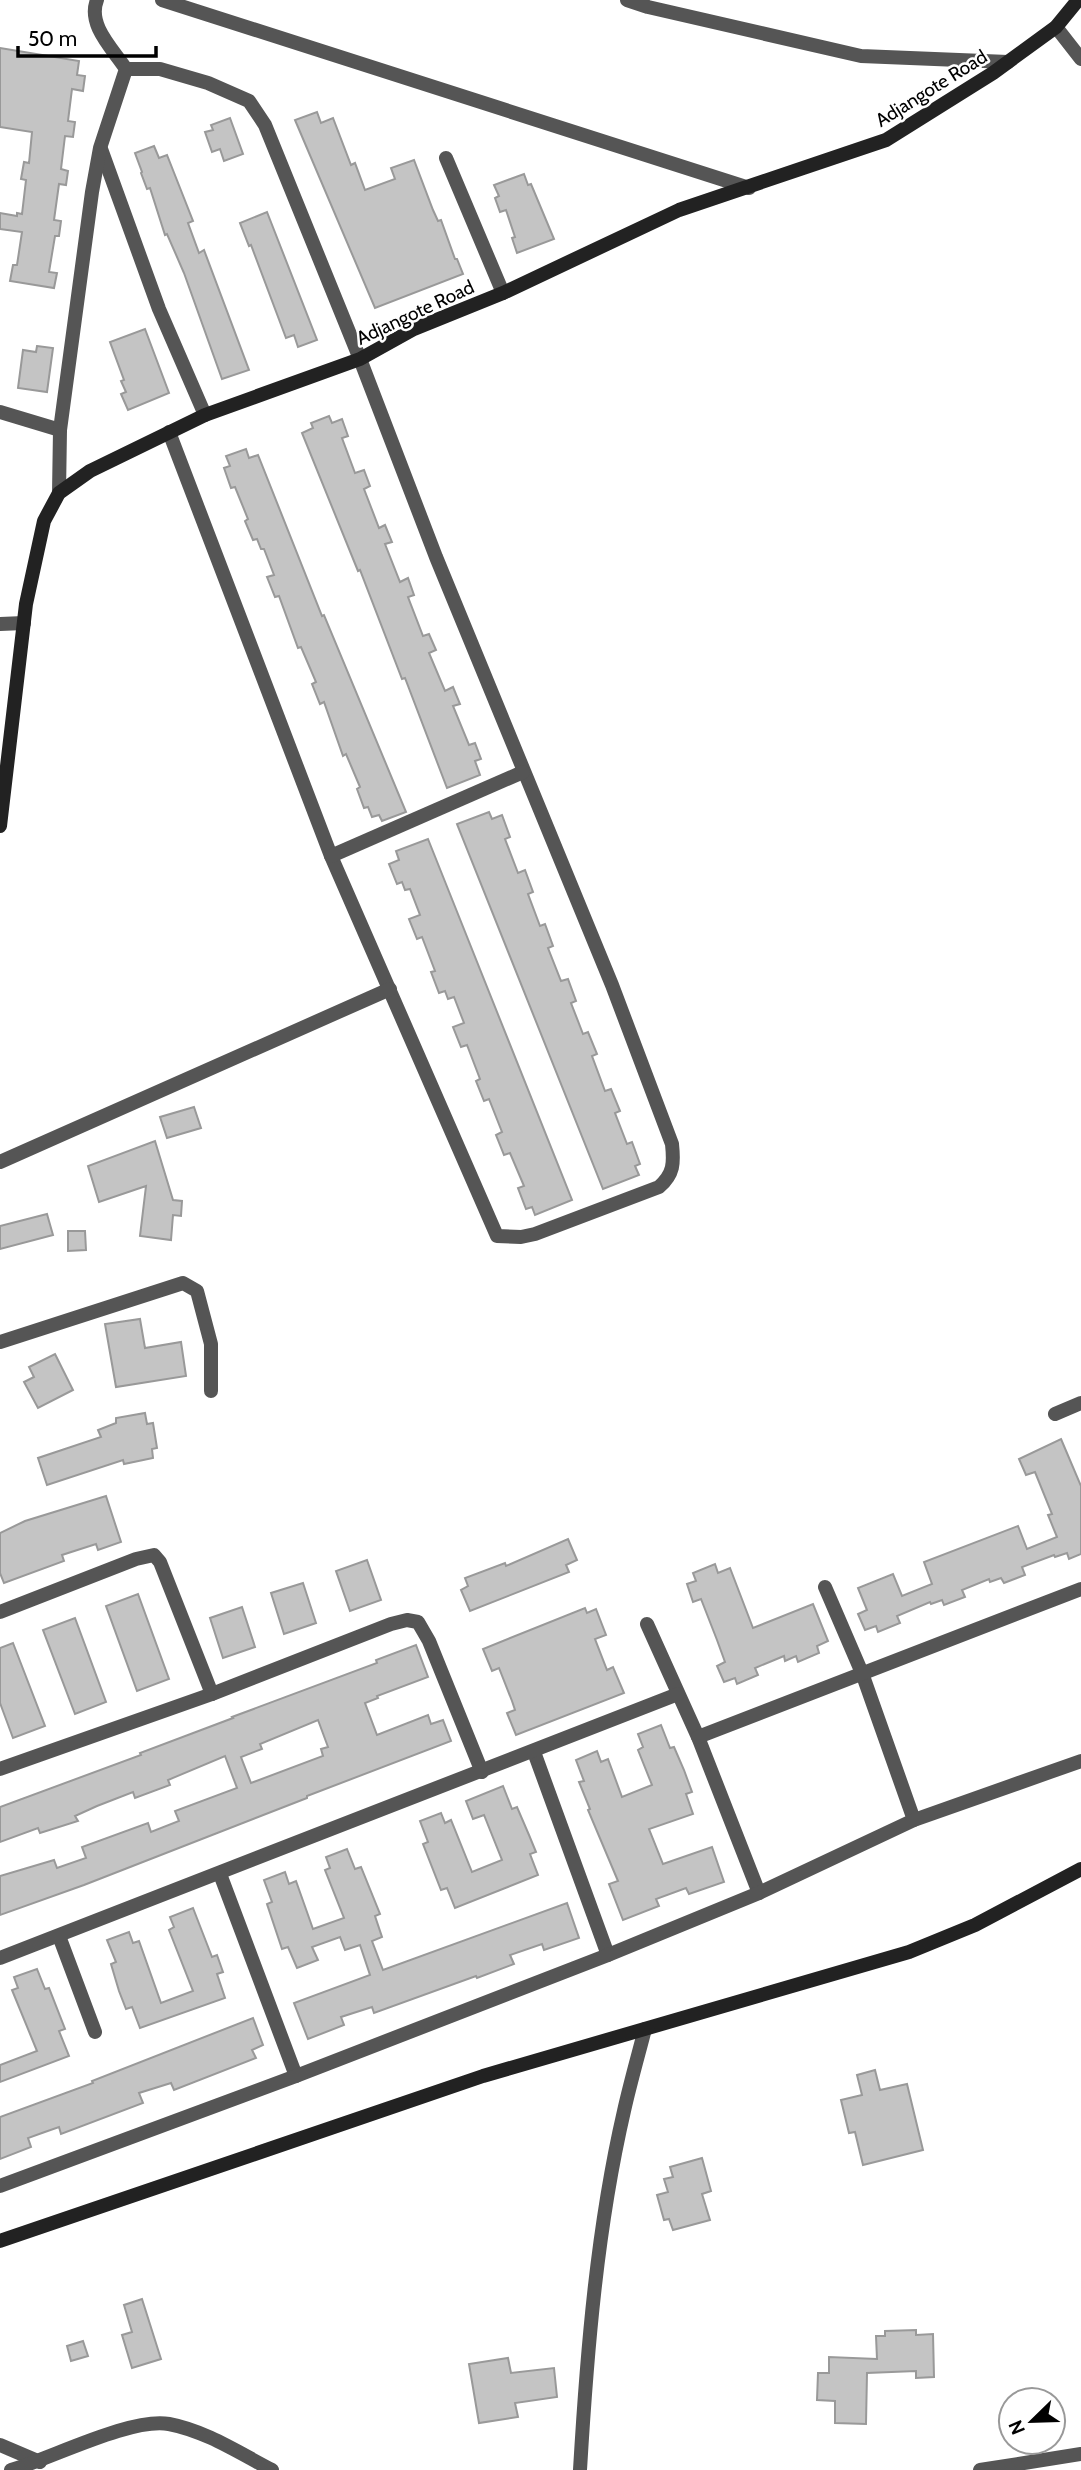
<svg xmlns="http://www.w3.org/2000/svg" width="1081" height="2470" font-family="Cabin,sans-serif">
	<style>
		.building { fill: #c4c4c4; stroke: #999; stroke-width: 2; fill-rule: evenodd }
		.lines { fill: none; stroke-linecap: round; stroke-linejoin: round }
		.street { stroke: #555; stroke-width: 14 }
		.secondary { stroke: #222; stroke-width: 14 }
		.labels { text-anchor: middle; stroke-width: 5; stroke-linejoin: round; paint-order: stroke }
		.street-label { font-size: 19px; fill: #000; stroke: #fff }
	</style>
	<rect width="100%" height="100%" fill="#fff"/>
	<g class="building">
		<path d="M0,48L79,61L77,75L85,76L83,91L72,89L68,121L75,122L73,137L65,136L61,169L68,171L66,185L59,184L54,220L61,221L59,236H55L49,272L57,273L54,288L10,281L13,265H17L22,232L0,229V213L17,216V213L22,214L26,180L21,179L24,162L29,163L32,132L0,127Z"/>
		<path d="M317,112L321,123L333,118L351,165L355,163L365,190L395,179L391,168L414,160L433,210L438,221L441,220L455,259H457L463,274L375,308L295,120Z"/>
		<path d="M230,118L243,154L224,161L220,149L212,152L205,132L213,130L211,125Z"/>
		<path d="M154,146L159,158L167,155L193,221L188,223L199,253L204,250L249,370L222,379L184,273L167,234L165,235L150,188L147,189L141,173L142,172L135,153Z"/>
		<path d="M524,174L528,185L531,184L554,239L517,253L512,238L515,237L506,210L500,212L495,198L499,196L494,185Z"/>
		<path d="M267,212L317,340L298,347L294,335L286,338L251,245L249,246L240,223Z"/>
		<path d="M145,329L169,393L128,410L121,394L126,392L121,381L124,380L110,342Z"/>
		<path d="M37,346L53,348L47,392L18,388L23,350L36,352Z"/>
		<path d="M329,416L332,423L342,419L348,436L342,438L355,473L364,470L370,486L364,489L379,528L385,525L392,542L385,544L400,582L408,578L414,595L408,597L423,636L429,634L436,650L429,653L445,691L453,687L460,704L453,706L469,745L475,743L481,759L475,761L480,775L447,788L405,678L402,679L360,570L358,571L302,433L313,428L311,423Z"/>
		<path d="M246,449L249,458L258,455L322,616L324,615L406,812L382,821L379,815L372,817L368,807L364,808L357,789L360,787L346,754L343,756L324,702L320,704L312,684L316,682L301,647L298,648L279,596L275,597L267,577L274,575L264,549H261L257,539L253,540L245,521L248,519L235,487L231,488L224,468L230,466L226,456Z"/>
		<path d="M489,812L492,819L502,815L510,837L505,839L518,873L525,870L533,892L528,894L540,926L545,924L553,946L548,948L561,981L568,979L576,1001L571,1003L583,1034L588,1032L597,1054L592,1056L605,1091L611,1089L620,1111L615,1113L627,1144L632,1142L640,1164L635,1166L639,1175L603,1189L457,824Z"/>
		<path d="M428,839L572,1200L535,1215L532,1207L526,1209L518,1188L524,1186L510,1153L504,1155L496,1135L502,1132L489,1099L484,1101L476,1081L480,1079L467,1045L461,1047L453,1027L464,1023L454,997L448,999L445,991L439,993L431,972L435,971L422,937L417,939L409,919L420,915L410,889L405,890L402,882L397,884L389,864L399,860L396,851Z"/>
		<path d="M194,1107L201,1128L167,1138L160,1117Z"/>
		<path d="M155,1141L173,1200L182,1201L181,1216L173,1215L171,1240L140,1236L146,1186L99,1202L88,1166Z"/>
		<path d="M47,1214L53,1235L0,1249V1226Z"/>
		<path d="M68,1231H85L86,1250L68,1251Z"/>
		<path d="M140,1319L145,1348L181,1342L186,1376L116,1387L105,1324Z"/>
		<path d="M55,1354L73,1390L38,1408L24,1382L34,1377L29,1367Z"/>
		<path d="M145,1413L147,1424L153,1423L157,1448L152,1449L153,1458L124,1464L123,1460L47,1485L38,1458L101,1437L98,1430L116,1423V1418Z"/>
		<path d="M1061,1439L1081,1486V1554L1069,1559L1067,1553L1055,1557L1054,1555L1022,1567L1025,1575L1004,1583L1001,1578L990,1582L989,1579L962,1590L965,1597L944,1605L942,1600L931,1604L930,1602L897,1616L900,1623L878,1632L876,1626L865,1630L858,1614L867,1610L858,1588L893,1574L902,1596L932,1584L924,1562L1018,1526L1027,1549L1057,1537L1048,1515L1052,1514L1035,1472L1026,1475L1019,1459Z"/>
		<path d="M106,1496L121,1542L98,1550L96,1544L62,1555L64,1561L4,1583L0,1573V1533L25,1521Z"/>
		<path d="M568,1539L577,1560L566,1565L569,1572L470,1611L461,1590L468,1586L465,1578L505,1563L506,1566Z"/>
		<path d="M367,1560L381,1600L350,1611L336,1571Z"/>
		<path d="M715,1564L718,1573L730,1568L753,1628L813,1604L828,1641L817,1646L819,1653L798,1662L796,1656L785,1661L784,1656L755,1668L758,1675L737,1684L735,1678L724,1682L717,1666L725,1662L717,1640L701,1599L693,1602L687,1584L696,1581L693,1573Z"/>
		<path d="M303,1583L316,1623L284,1634L271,1593Z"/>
		<path d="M138,1594L169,1679L137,1691L106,1606Z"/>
		<path d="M242,1607L255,1647L223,1658L210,1618Z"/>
		<path d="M585,1608L587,1613L596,1609L606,1635L595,1639L607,1670L613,1667L624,1693L516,1735L507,1713L515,1710L512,1701L499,1668L492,1671L483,1649Z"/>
		<path d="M75,1618L106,1702L75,1714L43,1630Z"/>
		<path d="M13,1643L45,1726L13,1738L0,1703V1648Z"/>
		<path d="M416,1645L428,1677L377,1696L378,1698L365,1703L377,1735L428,1715L431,1724L443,1720L451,1741L307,1796V1798L84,1885L0,1915V1876L54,1860L57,1868L86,1858L82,1847L148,1823L151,1832L179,1821L175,1811L237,1788L225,1756L168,1780L170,1785L135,1798L133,1792L97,1806L75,1816L78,1821L40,1833L38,1828L0,1842V1807L141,1755L140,1753L233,1718L232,1717L377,1663L376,1660ZM318,1720L328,1747L321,1749L323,1756L251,1783L241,1757L262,1749L260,1744Z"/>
		<path d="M661,1725L670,1748L674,1747L684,1770L692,1792L686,1794L693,1814L649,1829L663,1864L712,1847L724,1882L689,1894L686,1888L656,1899L659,1906L623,1920L609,1884L618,1881L588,1810L590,1809L579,1782L584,1781L576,1760L597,1751L601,1762L608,1759L622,1797L652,1785L638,1750L643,1747L638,1734Z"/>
		<path d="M503,1786L512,1809L517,1807L529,1835L536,1852L530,1854L538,1875L455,1908L447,1888L441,1890L423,1844L428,1842L420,1821L441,1813L445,1823L451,1820L472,1872L502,1860L484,1815L473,1819L466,1801Z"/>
		<path d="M347,1849L355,1869L361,1867L380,1914L375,1916L382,1937L372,1941L383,1970L567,1903L579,1938L544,1950L542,1944L510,1955L514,1964L477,1978L476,1976L374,2013L372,2007L341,2017L344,2025L308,2039L294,2003L370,1975L360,1945L345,1950L340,1937L312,1947L318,1960L297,1968L288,1947L282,1949L267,1904L272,1902L264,1880L285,1872L289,1884L296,1881L313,1929L344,1918L325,1870L330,1868L326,1857Z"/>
		<path d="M193,1908L212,1957L217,1955L223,1972L217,1974L225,1998L140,2028L132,2007L126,2009L119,1991L111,1964L116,1962L107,1940L129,1932L133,1943L139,1941L161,2003L193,1991L169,1930L174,1927L170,1917Z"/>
		<path d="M37,1969L45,1989L49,1988L65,2029L59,2031L69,2056L0,2082V2065L37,2051L12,1990L18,1988L14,1977Z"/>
		<path d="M253,2018L263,2045L252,2050L256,2058L174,2090L171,2083L139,2093L143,2103L61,2134L59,2127L42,2133L28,2138L31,2147L0,2159V2117L93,2083L92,2081Z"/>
		<path d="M875,2070L880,2090L907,2084L923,2150L863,2165L855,2132L849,2133L841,2100L862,2095L857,2075Z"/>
		<path d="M702,2158L711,2191L702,2194L710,2220L673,2230L669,2219L664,2220L657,2195L668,2192L664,2179L673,2177L670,2167Z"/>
		<path d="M142,2299L161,2359L132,2368L122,2335L132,2332L124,2305Z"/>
		<path d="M916,2330V2335L933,2334L934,2377L916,2378V2371L867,2373L866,2424L835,2423V2401L817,2400L818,2373H829V2357L877,2359L876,2336H885V2331Z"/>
		<path d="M83,2341L88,2356L71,2361L67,2346Z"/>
		<path d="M508,2358L511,2373L554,2368L557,2397L515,2403L518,2417L479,2423L469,2364Z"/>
	</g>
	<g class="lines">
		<g class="street">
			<path d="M162,0L749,188"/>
			<path d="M627,0L648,7L861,56L1008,62"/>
			<path d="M1056,27L1081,59"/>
			<path d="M126,69H160L208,83L249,101L265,125L360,359L436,557L612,985L672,1144C674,1163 674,1174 659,1187L535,1234L521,1237L497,1236L331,856L169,432"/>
			<path d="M101,149L159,309L205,415"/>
			<path d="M446,158L503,293"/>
			<path d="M0,412L60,430"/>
			<path d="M59,493L60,430L92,192L100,148L126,69C113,49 87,25 97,0"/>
			<path d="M0,624L24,623"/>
			<path d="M331,856L523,772"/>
			<path d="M0,1162L390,989"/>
			<path d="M0,1342L183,1283L197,1291L211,1344V1391"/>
			<path d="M1055,1414L1081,1403"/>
			<path d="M825,1587L862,1673L914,1820"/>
			<path d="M0,1612L136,1559L154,1555L160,1562L212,1694"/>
			<path d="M647,1624L698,1737L759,1893"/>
			<path d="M698,1737L1081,1589"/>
			<path d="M534,1752L608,1955"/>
			<path d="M0,1769L212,1694L391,1624L407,1620L418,1622L429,1641L482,1772"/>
			<path d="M220,1874L296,2076"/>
			<path d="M59,1936L95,2032"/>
			<path d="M0,1958L678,1694"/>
			<path d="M0,2186L296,2076L608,1955L759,1893L914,1820L1081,1761"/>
			<path d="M0,2445L40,2462"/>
			<path d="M11,2470C50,2459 131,2417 169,2424C206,2431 239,2453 272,2470"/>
			<path d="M580,2470C587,2351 597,2228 624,2111C630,2084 638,2056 645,2029"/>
			<path d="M980,2470L1081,2454"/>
		</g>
		<g class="secondary">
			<path d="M0,826L26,604L44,521L59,493L90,471L205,415L360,359L414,329L503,293L679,210L886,140L993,73L1056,27L1078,0"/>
			<path d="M0,2241L483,2076L909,1952L975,1925L1081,1869"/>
		</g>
	</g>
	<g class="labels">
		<g class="street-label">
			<text transform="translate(931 88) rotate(-32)" y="7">Adjangote Road</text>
			<text transform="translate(415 312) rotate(-25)" y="7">Adjangote Road</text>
		</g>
	</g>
	<g transform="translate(1032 2421) rotate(247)"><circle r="33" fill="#ffffff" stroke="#999999" stroke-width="2"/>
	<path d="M0-5L12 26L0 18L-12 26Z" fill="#000000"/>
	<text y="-10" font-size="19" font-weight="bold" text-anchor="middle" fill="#000000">N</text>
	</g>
	<path d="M18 46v10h138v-10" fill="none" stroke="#000000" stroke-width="3.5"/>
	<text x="28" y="46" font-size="21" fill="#000000" stroke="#ffffff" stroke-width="5" paint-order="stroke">50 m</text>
</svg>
